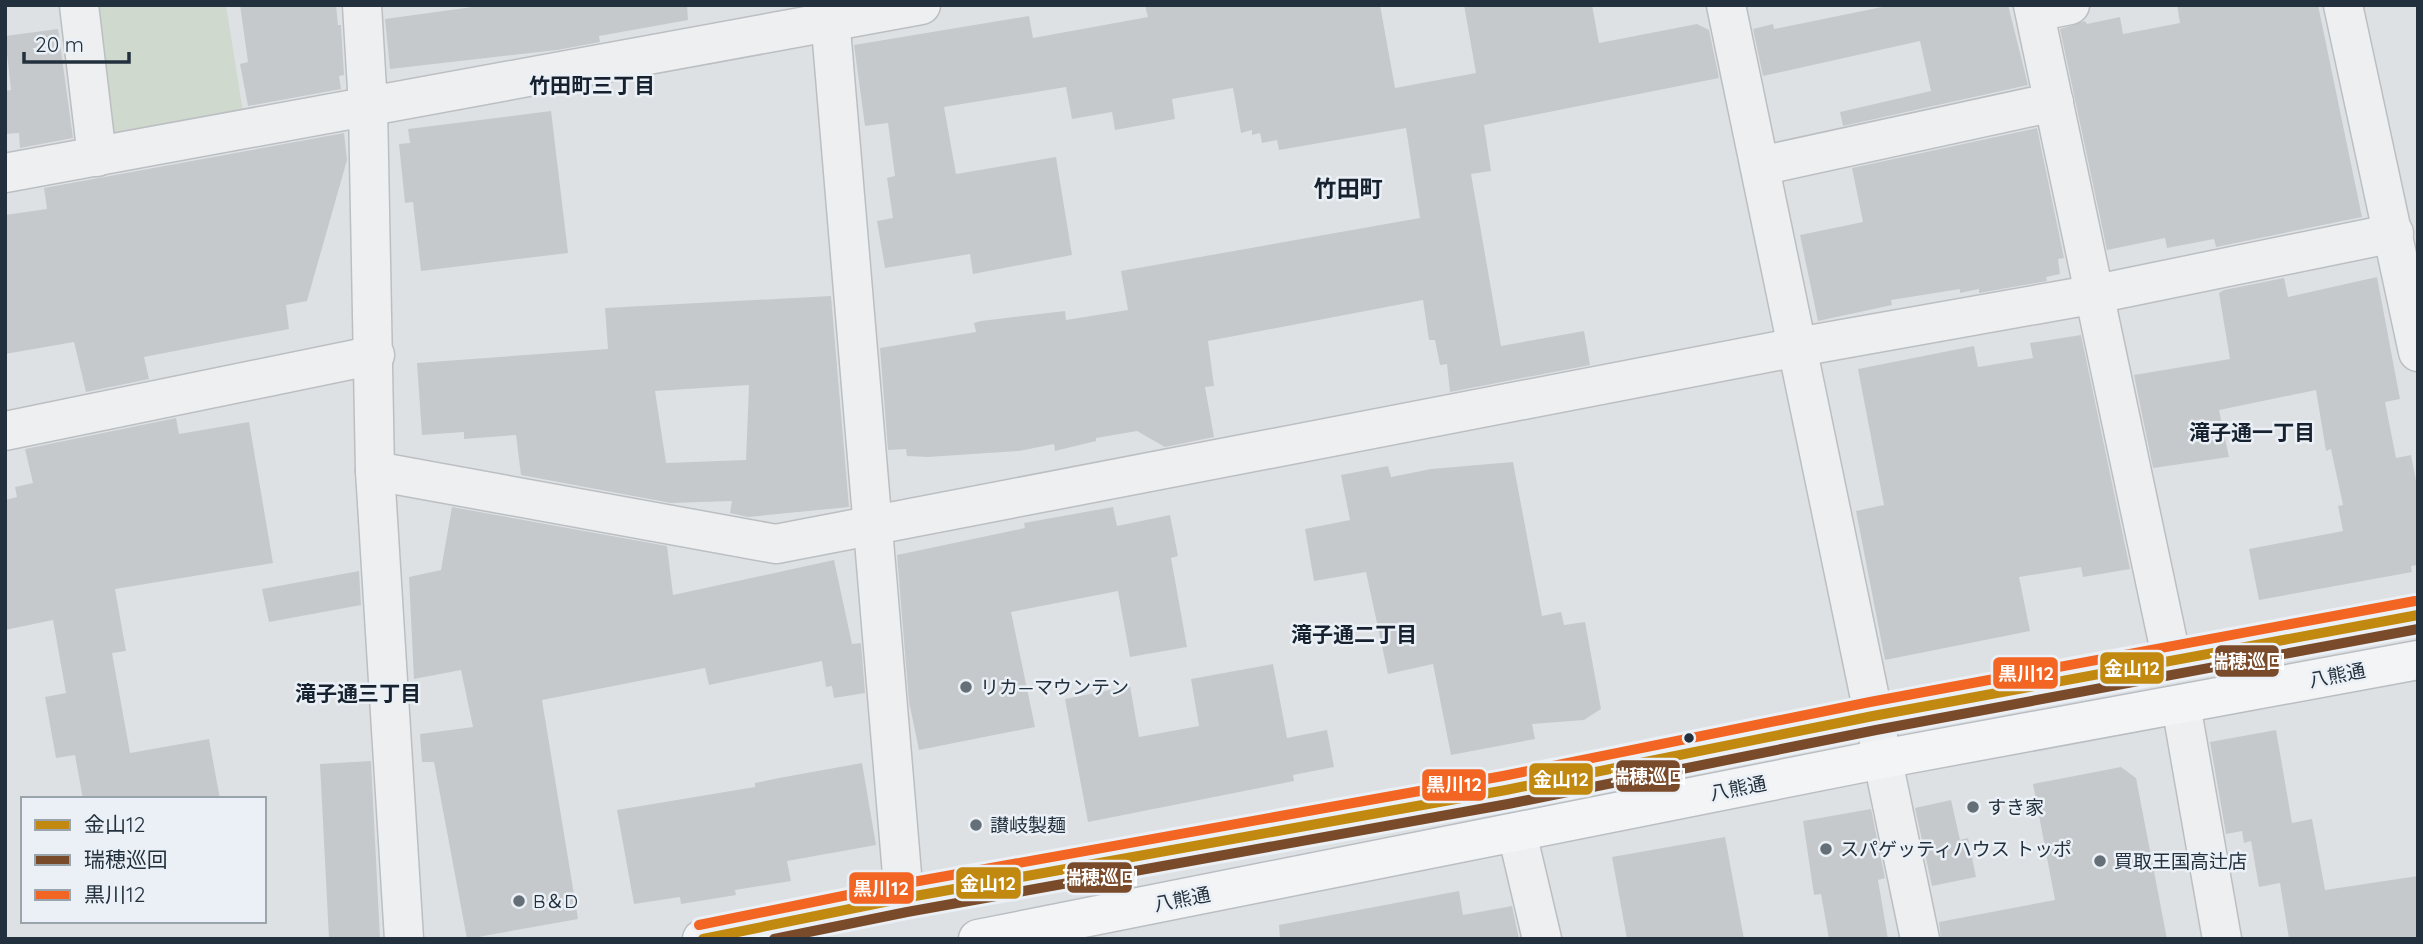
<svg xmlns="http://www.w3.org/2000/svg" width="2423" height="944" font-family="Quicksand,'Noto Sans JP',sans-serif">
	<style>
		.green { fill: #d0d9cd }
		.building { fill: #c6c9cc; fill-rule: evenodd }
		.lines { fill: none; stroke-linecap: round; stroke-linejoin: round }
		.minor-casing { stroke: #bcbfc2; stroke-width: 41 }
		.major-casing { stroke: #babec2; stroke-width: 41 }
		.minor { stroke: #edeff1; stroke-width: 38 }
		.major { stroke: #f2f4f5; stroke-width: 38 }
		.bus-1-casing { stroke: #eaf0f5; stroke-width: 16 }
		.bus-2-casing { stroke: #eaf0f5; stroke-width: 16 }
		.bus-3-casing { stroke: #eaf0f5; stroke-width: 16 }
		.bus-1 { stroke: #c28910; stroke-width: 10 }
		.bus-2 { stroke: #7a4b2a; stroke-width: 10 }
		.bus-3 { stroke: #f26522; stroke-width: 10 }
		.poi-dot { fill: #646f78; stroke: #eaf0f5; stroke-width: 2.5 }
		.bus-dot { fill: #23313e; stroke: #eaf0f5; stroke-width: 2.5 }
		.labels { text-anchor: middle; stroke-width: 5; stroke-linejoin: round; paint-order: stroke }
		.street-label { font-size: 19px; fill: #23313e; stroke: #eaf0f5 }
		.poi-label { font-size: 19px; fill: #23313e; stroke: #eaf0f5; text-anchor: start }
		.neighbourhood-label { font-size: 21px; font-weight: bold; fill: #16222f; stroke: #eaf0f5 }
		.quarter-label { font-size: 23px; font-weight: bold; fill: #16222f; stroke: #eaf0f5 }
		.line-badge { stroke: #eaf0f5; stroke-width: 2.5 }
		.badge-label { font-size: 19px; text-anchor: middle; font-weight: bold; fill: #fff }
	</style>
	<rect width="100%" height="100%" fill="#dee1e4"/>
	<path class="green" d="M92,5H226L243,112L109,138Z"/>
	<g class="building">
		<path d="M240,5H336L338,25H341L344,75L339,76L341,89L248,106L240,64L248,62Z"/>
		<path d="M487,5H687L688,20L599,36L600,42L557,50L390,69L385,19Z"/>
		<path d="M1145,5H1380L1395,88L1476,73L1464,5H1592L1599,43L1697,24L1709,30L1719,78L1484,125L1491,171L1471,174L1501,346L1584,331L1590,365L1450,392L1447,364L1440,365L1435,340H1429L1423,300L1208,341L1214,386L1205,387L1214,437L1165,447L1137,431L1096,438V441L1055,451L1054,444L1019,451L928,457L907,456L906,449L888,450L880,348L976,332L974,323L981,321L1065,311L1066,320L1128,310L1121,271L1420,218L1406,128L1279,150L1277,140L1262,143L1260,133L1252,135V130L1241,133L1233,88L1172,99L1175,119L1115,130L1112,112L1072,119L1066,87L944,107L956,174L1056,157L1072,255L973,274L970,254L885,268L877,221L893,218L887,178L895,176L888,123L865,126L854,45L1029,16L1033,38L1148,17Z"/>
		<path d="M1892,5H2008L2028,85L1843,126L1840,112L1931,91L1920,41L1763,76L1753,29L1773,24L1774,29Z"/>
		<path d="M2177,5H2318L2362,217L2216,247L2214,239L2167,248L2165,238L2107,250L2060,29L2085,21L2087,24L2120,17L2123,34L2180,23Z"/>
		<path d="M58,29L73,138L20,148L19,133L5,134V91L11,90L5,36Z"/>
		<path d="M551,111L568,253L421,271L413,202L405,203L399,144L410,143L408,129Z"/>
		<path d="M2037,128L2064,258L2058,259L2060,274L2046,277L2047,281L1979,293V289L1960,293V289L1891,300L1892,305L1818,321L1800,235L1863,222L1852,168Z"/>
		<path d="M344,133L347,160L307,301L286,305L289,329L144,357L149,379L86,392L74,342L5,354V215L47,209L44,188Z"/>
		<path d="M2377,277L2400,399L2385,402L2396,458L2411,455L2418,491V565L2411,566L2412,572L2259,600L2249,549L2343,531L2338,506L2343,505L2331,449L2326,451L2316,390L2219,410L2229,457L2153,468L2134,375L2230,359L2219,293L2224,290L2284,278L2288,297Z"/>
		<path d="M831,296L849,507L748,517L730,513L732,501L671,503L521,475L516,435L464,439V432L422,435L417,363L608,349L605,308ZM749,385L746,460L666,463L655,391Z"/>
		<path d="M2081,335L2130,569L2083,577L2081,567L2019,577L2030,631L1885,660L1856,511L1884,505L1858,369L1974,346L1978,367L2033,358L2030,343Z"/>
		<path d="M176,418L179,434L249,422L273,563L115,589L126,651L112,653L130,753L209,739L220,799H83L75,755L56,758L45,697L66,693L53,620L5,630V500L17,497L15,487L33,483L25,449Z"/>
		<path d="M1513,462L1542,616L1561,612L1564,625L1585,622L1601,709L1584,720L1532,724L1535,739L1451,755L1433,664L1388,674L1366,572L1314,581L1305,529L1350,520L1341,475L1388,466L1391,477L1431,469Z"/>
		<path d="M452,507L667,546L673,595L834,560L852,644L861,643L865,693L834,698L832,686L826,687L822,661L709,685L705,668L542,700L578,919L467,939L434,762H422L420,734L473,727L461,670L414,679L409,577L441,570Z"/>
		<path d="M1113,507L1117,526L1170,515L1178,556L1171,558L1187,647L1130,657L1118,591L1011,612L1035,727L919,750L909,702L897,555L1025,528L1024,523Z"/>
		<path d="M359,571L361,605L269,622L262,589Z"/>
		<path d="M1273,664L1287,738L1327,730L1334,767L1293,775L1294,781L1088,822L1065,699L1130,686L1139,737L1199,726L1191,679Z"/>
		<path d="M2276,730L2292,823L2312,819L2325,890L2418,876V939H2289L2280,883L2259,887L2251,841L2244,843L2242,831L2226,834L2210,742Z"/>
		<path d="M371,761L380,939H329L320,764Z"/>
		<path d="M862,763L876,845L787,861L791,881L735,890L736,895L681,904L680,897L634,904L617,810L755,787V783L779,778Z"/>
		<path d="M2121,767L2136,778L2167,939H1941L1939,922L2055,900L2033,784Z"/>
		<path d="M1951,800L1960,840L1968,838L1976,877L1932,886L1915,808Z"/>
		<path d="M1871,809L1885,878L1878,880L1888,939H1829L1821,894L1814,895L1803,821Z"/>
		<path d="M1725,837L1744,939H1627L1612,857Z"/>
		<path d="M1459,891L1463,915L1512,906L1519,939H1280L1279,925Z"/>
	</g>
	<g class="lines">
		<g class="minor-casing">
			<g id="minor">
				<path d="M79,5L97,157"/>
				<path d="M362,5L368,106L375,471L404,939"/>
				<path d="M829,5L904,898"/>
				<path d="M1726,5L1920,939"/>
				<path d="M2033,5L2172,661"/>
				<path d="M2343,5L2418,352"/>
				<path d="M2035,12L2070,5"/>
				<path d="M1760,166L2054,102"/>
				<path d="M5,173L921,5"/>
				<path d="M5,431L375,355"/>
				<path d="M375,471L776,544L1798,347L2096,294L2394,233"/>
				<path d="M2181,705L2222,939"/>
				<path d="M1517,833L1542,939"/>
			</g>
		</g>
		<g class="major-casing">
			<g id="major">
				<path d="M702,939L904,898L1506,790L1873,716L2418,615"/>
				<path d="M978,939L1882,759L2418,660"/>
			</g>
		</g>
		<use href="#minor" class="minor"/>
		<use href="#major" class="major"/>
		<g class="bus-1-casing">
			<path id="bus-1" d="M703,939L904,898L1506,790L1873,716L2418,615"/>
		</g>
		<g class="bus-2-casing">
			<path id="bus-2" d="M774,939L907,912L1508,804L1876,730L2418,629"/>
		</g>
		<g class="bus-3-casing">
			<path id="bus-3" d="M699,925L902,884L1503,776L1870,702L2415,601"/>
		</g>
		<use href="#bus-1" class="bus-1"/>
		<use href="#bus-2" class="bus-2"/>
		<use href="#bus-3" class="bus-3"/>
	</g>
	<g class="poi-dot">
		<circle cx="966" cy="687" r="7"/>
		<circle cx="1973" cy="807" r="7"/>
		<circle cx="976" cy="825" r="7"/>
		<circle cx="1826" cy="849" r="7"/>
		<circle cx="2100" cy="861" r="7"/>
		<circle cx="519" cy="901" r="7"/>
	</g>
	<circle class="bus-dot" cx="1689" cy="738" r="6"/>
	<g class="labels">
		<g class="street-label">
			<text transform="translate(2337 675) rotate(-11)" y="7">八熊通</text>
			<text transform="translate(1738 788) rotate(-11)" y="7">八熊通</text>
			<text transform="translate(1182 899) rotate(-11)" y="7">八熊通</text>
		</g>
		<g class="poi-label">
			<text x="980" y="694">リカ―マウンテン</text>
			<text x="1987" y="814">すき家</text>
			<text x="990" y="832">讃岐製麺</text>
			<text x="1840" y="856">スパゲッティハウス トッポ</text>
			<text x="2114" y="868">買取王国高辻店</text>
			<text x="533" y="908">B＆D</text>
		</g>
		<g class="neighbourhood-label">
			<text x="592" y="93">竹田町三丁目</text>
			<text x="2252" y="440">滝子通一丁目</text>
			<text x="1354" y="642">滝子通二丁目</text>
			<text x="358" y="701">滝子通三丁目</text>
		</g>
		<g class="quarter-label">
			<text x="1348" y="197">竹田町</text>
		</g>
	</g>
	<g class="line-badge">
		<rect x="2214" y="644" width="66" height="34" rx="7" fill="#7a4b2a"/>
		<rect x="2099" y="651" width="66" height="34" rx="7" fill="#c28910"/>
		<rect x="1992" y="656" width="67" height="34" rx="7" fill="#f26522"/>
		<rect x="1615" y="759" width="66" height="34" rx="7" fill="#7a4b2a"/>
		<rect x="1528" y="762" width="66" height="34" rx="7" fill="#c28910"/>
		<rect x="1421" y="768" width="66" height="34" rx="7" fill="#f26522"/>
		<rect x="1066" y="861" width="67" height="33" rx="7" fill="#7a4b2a"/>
		<rect x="955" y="866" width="67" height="34" rx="7" fill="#c28910"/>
		<rect x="848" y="871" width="67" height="34" rx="7" fill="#f26522"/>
	</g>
	<g class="badge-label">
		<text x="2247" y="668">瑞穂巡回</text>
		<text x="2132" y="675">金山12</text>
		<text x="2026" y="680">黒川12</text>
		<text x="1648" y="783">瑞穂巡回</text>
		<text x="1561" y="786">金山12</text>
		<text x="1454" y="791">黒川12</text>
		<text x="1100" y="884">瑞穂巡回</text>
		<text x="988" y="890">金山12</text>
		<text x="881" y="895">黒川12</text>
	</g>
	<rect width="2423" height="944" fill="none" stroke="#23313e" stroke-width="14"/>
	<rect x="21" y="797" width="245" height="126" fill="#eaf0f5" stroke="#9aa4ac" stroke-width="2"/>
	<rect x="35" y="820" width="35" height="10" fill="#c28910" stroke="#9aa4ac" stroke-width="2"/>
	<text x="84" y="832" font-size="21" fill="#23313e">金山12</text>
	<rect x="35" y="855" width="35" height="10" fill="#7a4b2a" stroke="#9aa4ac" stroke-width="2"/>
	<text x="84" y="867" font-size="21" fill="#23313e">瑞穂巡回</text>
	<rect x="35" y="890" width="35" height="10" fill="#f26522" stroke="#9aa4ac" stroke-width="2"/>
	<text x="84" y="902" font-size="21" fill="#23313e">黒川12</text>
	<path d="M24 52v10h105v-10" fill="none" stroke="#23313e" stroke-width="3.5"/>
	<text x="35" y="52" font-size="21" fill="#23313e" stroke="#eaf0f5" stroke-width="5" paint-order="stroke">20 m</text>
</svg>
